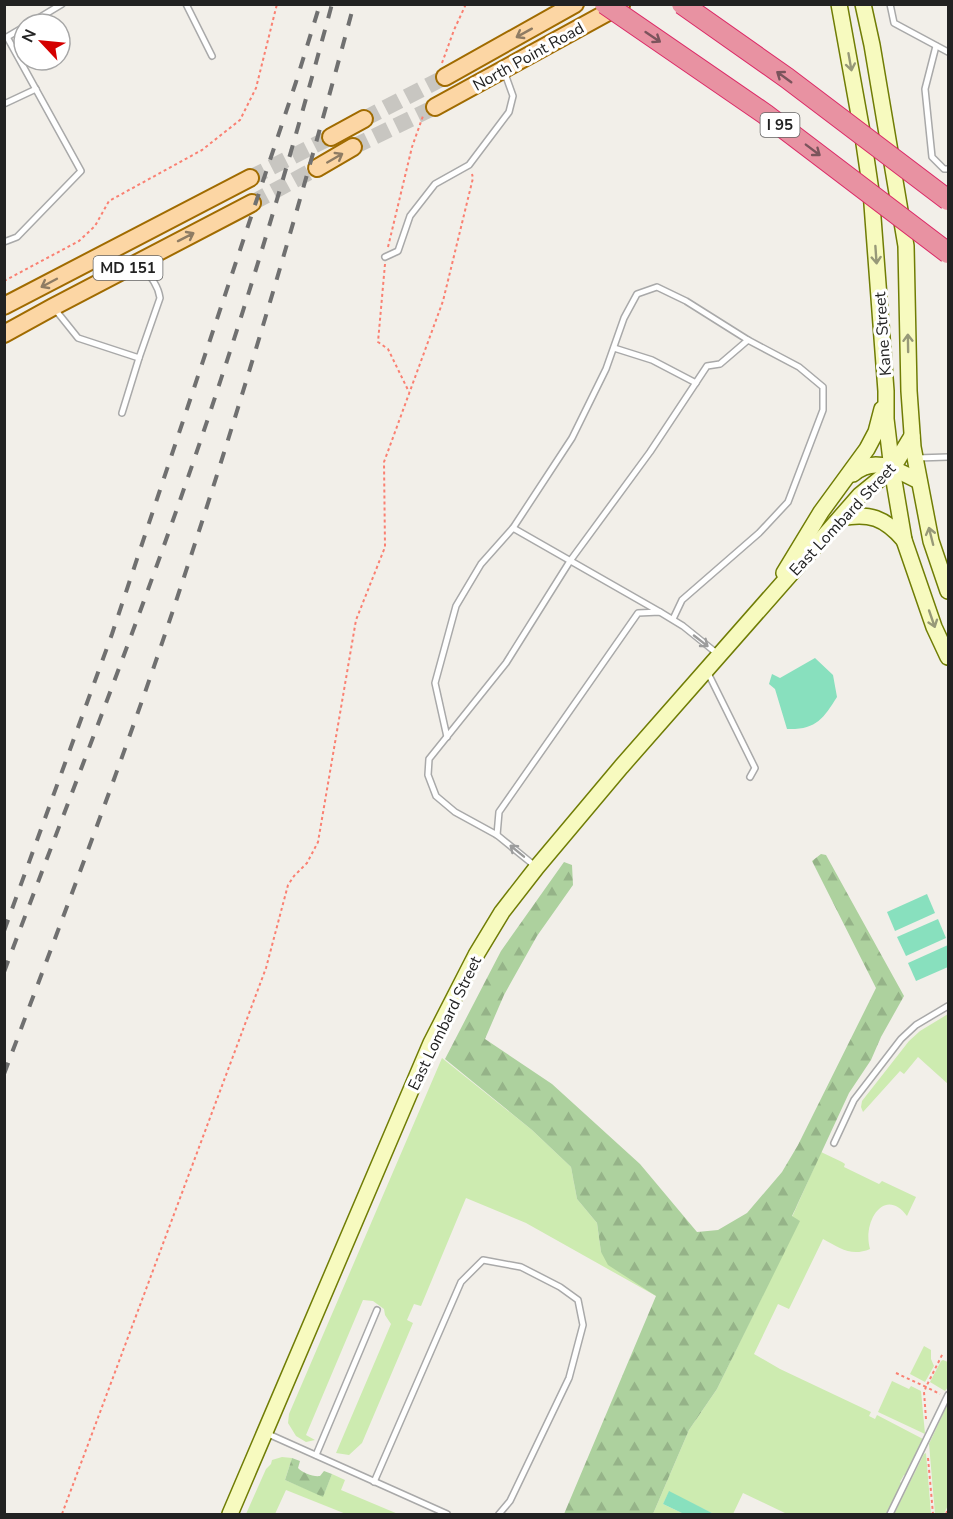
<svg xmlns="http://www.w3.org/2000/svg" width="953" height="1519" font-family="'Nunito Sans',sans-serif">
	<style>
		.grass { fill: #cdebb0 }
		.forest { fill: url(#forest-firs) }
		.pitch { fill: #88e0be }
		.lines { fill: none; stroke-linecap: round; stroke-linejoin: round }
		.primary-tunnel { stroke: #c8c6c1; stroke-width: 16; stroke-dasharray: 16 8; stroke-linecap: butt }
		.service-casing { stroke: #a9a9a9; stroke-width: 8 }
		.secondary-casing { stroke: #707d05; stroke-width: 18 }
		.primary-casing { stroke: #a06b00; stroke-width: 20 }
		.path { stroke: #fa8072; stroke-width: 2; stroke-dasharray: 3 3; stroke-linecap: butt }
		.service { stroke: #fff; stroke-width: 5 }
		.secondary { stroke: #f7fabf; stroke-width: 15 }
		.primary { stroke: #fcd6a4; stroke-width: 16 }
		.rail { stroke: #707070; stroke-width: 4; stroke-dasharray: 12 12; stroke-linecap: butt }
		.motorway-bridge-casing { stroke: #dc2a67; stroke-width: 22; stroke-linecap: butt }
		.motorway-bridge { stroke: #e892a2; stroke-width: 20 }
		.oneway { stroke: #8f7c63 }
		.oneway2 { stroke: #7b545c }
		.oneway3 { stroke: #979978 }
		.oneway4 { stroke: #9c9c9c }
		.labels { text-anchor: middle; stroke-width: 6; stroke-linejoin: round; paint-order: stroke }
		.shield { fill: #fff; stroke: #646464; stroke-width: 1.5 }
		.shield-label { font-size: 15px; font-weight: bold; fill: #222 }
		.street-label { font-size: 16px; fill: #222; stroke: #fff }
	</style>
	<defs>
		<pattern id="forest-firs" width="22" height="20" patternUnits="userSpaceOnUse" patternTransform="scale(1.5)"><rect width="22" height="20" fill="#add19e"/><path d="M5 1l3.5 6h-7zM16 11l3.5 6h-7z" fill="#95b388"/></pattern>
	</defs>
	<rect width="100%" height="100%" fill="#f2efe9"/>
	<g class="grass">
		<path d="M948,1014V1084L918,1057L904,1074L900,1071L863,1112L861,1107L862,1101L909,1041L920,1031Z"/>
		<path d="M442,1058L532,1130L571,1167L577,1199L597,1223L601,1252L656,1296L526,1223L466,1198L421,1306L414,1304L407,1320L413,1323L362,1443L349,1455L336,1453L391,1324L385,1315L384,1309L373,1301L363,1300L306,1435L315,1440L306,1442L296,1436L288,1423L289,1414Z"/>
		<path d="M821,1152L842,1162L845,1164L844,1167L879,1184L882,1181L916,1197L907,1216C885,1186 862,1221 870,1249C851,1257 840,1248 823,1239L789,1309L778,1304L754,1354L780,1369L871,1412L869,1416L875,1419L877,1415L923,1439L905,1475H904L900,1482L902,1483L886,1514H787L743,1493L733,1514H714L669,1492L663,1504L684,1514H653L689,1430L717,1389L799,1221L792,1217Z"/>
		<path d="M924,1346L931,1350V1359L934,1366L925,1382L910,1374Z"/>
		<path d="M943,1360L948,1362V1387L945,1391L930,1382L941,1361Z"/>
		<path d="M892,1381L909,1389L911,1386L921,1391L925,1434L878,1412Z"/>
		<path d="M948,1403V1505L944,1514H935L929,1444Z"/>
		<path d="M926,1453L931,1514H894L924,1454Z"/>
		<path d="M282,1457L292,1458L285,1480L323,1496L332,1474L345,1480L341,1490L398,1514H346L286,1490L275,1514H246L266,1469L271,1464L272,1460Z"/>
	</g>
	<g class="forest">
		<path d="M821,854L826,855L904,996L881,1037L871,1060L849,1093L792,1216L800,1221L717,1389L689,1430L653,1514H564L656,1296L608,1265L601,1252L597,1223L577,1199L571,1167L532,1130L445,1059L501,951L564,862L572,865L573,885L537,936L504,995L485,1039L552,1084L640,1164L697,1232L718,1230L747,1213L782,1172L798,1145L876,988L812,861Z"/>
		<path d="M292,1458L300,1461L298,1468C303,1473 313,1477 320,1476L324,1471L332,1474L323,1497L285,1480Z"/>
	</g>
	<g class="pitch">
		<path d="M815,658L833,675L837,697C823,719 816,730 787,729L775,689L769,684L772,674L780,678Z"/>
		<path d="M927,894L935,913L895,931L887,912Z"/>
		<path d="M938,919L946,938L906,956L897,937Z"/>
		<path d="M948,945V967L916,981L908,963Z"/>
		<path d="M669,1491L714,1514H684L663,1504Z"/>
	</g>
	<g class="lines">
		<g class="primary-tunnel">
			<path d="M364,119L445,77"/>
			<path d="M353,147L435,107"/>
			<path d="M250,178L331,137"/>
			<path d="M252,203L317,168"/>
		</g>
		<g class="service-casing">
			<g id="service">
				<path d="M186,4L212,56"/>
				<path d="M890,4L894,23L948,52"/>
				<path d="M29,24L62,4"/>
				<path d="M936,46L925,89L932,157L944,169H948"/>
				<path d="M4,104L36,89"/>
				<path d="M4,242L17,237L81,171L7,37L24,27"/>
				<path d="M385,257L398,251L410,216L435,184L469,165L509,112L513,96L504,71"/>
				<path d="M54,308L78,338L139,358L160,298C158,284 149,275 140,264"/>
				<path d="M614,348L652,360L696,383"/>
				<path d="M122,413L139,358"/>
				<path d="M917,458L948,457"/>
				<path d="M513,528L572,438L606,369L624,318L637,294L657,287L686,301L748,340"/>
				<path d="M707,671L755,768L750,777"/>
				<path d="M447,737L435,683L456,606L481,564L513,528L660,612"/>
				<path d="M497,835L499,812L638,613L660,612L683,626L719,655"/>
				<path d="M535,866L497,835L455,812L436,796L428,775L429,759L506,663L570,561L650,452L707,366L720,364L748,340L799,367L823,387V410L788,502L759,533L682,600L673,619"/>
				<path d="M834,1143L854,1100L901,1039L916,1025L948,1006"/>
				<path d="M266,1433L447,1514"/>
				<path d="M316,1455L377,1310"/>
				<path d="M374,1482L461,1282L483,1260L521,1267L560,1287L578,1300L583,1325L569,1378L510,1501L499,1514"/>
				<path d="M890,1514L948,1395"/>
			</g>
		</g>
		<g class="secondary-casing">
			<g id="secondary">
				<path d="M839,4L863,137L871,191L886,391V419L892,469L904,540L934,627L948,657"/>
				<path d="M863,4L872,45L906,246L909,391L913,447L931,541L948,591"/>
				<path d="M853,474C875,455 896,470 919,481"/>
				<path d="M841,518C869,512 885,518 904,540"/>
				<path d="M784,573L821,512L867,449L876,432L882,409"/>
				<path d="M230,1514L431,1043L476,955L502,912L537,867L621,767L860,495L892,469L912,436"/>
			</g>
		</g>
		<g class="primary-casing">
			<g id="primary">
				<path d="M445,77L575,4"/>
				<path d="M435,107L621,5"/>
				<path d="M331,137L364,119"/>
				<path d="M317,168L353,147"/>
				<path d="M4,306L250,178"/>
				<path d="M4,334L53,307L252,203"/>
			</g>
		</g>
		<g class="path">
			<path d="M442,63L454,30L466,4"/>
			<path d="M388,247L412,147L423,116"/>
			<path d="M385,264L378,342L388,349L409,392"/>
			<path d="M4,281L79,241L95,226L109,201L202,150L240,120L256,88L277,4"/>
			<path d="M896,1373L926,1387L943,1353"/>
			<path d="M926,1419L924,1392L926,1387L940,1394"/>
			<path d="M928,1458L933,1514"/>
			<path d="M62,1514L266,968L288,885L294,876L307,863L318,842L356,620L385,547L384,462L443,301L473,178L472,174"/>
			<path d="M946,1514L948,1509"/>
		</g>
		<use href="#service" class="service"/>
		<use href="#secondary" class="secondary"/>
		<use href="#primary" class="primary"/>
		<g class="rail">
			<path d="M4,931L112,634L296,82L320,4"/>
			<path d="M4,972C78,775 156,579 221,379C262,255 298,130 332,4"/>
			<path d="M4,1074C57,933 111,792 160,649C232,436 296,221 354,4"/>
		</g>
		<g class="motorway-bridge-casing">
			<g id="motorway-bridge">
				<path d="M605,4L765,114L948,253"/>
				<path d="M682,4L787,78L948,200"/>
			</g>
		</g>
		<use href="#motorway-bridge" class="motorway-bridge"/>
	</g>
	<defs><path id="oneway-shaft" d="M-6 0H5M1.5-3L5.5 0L1.5 3" fill="none" stroke-width="1.6" stroke-linecap="round" stroke-linejoin="round" transform="scale(1.5)"/></defs>
	<g class="oneway">
		<use href="#oneway-shaft" transform="translate(524 33) rotate(151)"/>
		<use href="#oneway-shaft" transform="translate(335 158) rotate(-30)"/>
		<use href="#oneway-shaft" transform="translate(186 237) rotate(-27)"/>
		<use href="#oneway-shaft" transform="translate(49 283) rotate(152)"/>
	</g>
	<g class="oneway2">
		<use href="#oneway-shaft" transform="translate(653 37) rotate(34)"/>
		<use href="#oneway-shaft" transform="translate(784 77) rotate(-144)"/>
		<use href="#oneway-shaft" transform="translate(813 150) rotate(37)"/>
	</g>
	<g class="oneway3">
		<use href="#oneway-shaft" transform="translate(850 62) rotate(80)"/>
		<use href="#oneway-shaft" transform="translate(876 255) rotate(86)"/>
		<use href="#oneway-shaft" transform="translate(908 343) rotate(-91)"/>
		<use href="#oneway-shaft" transform="translate(931 536) rotate(-104)"/>
		<use href="#oneway-shaft" transform="translate(932 619) rotate(71)"/>
	</g>
	<g class="oneway4">
		<use href="#oneway-shaft" transform="translate(701 641) rotate(38)"/>
		<use href="#oneway-shaft" transform="translate(517 851) rotate(-141)"/>
	</g>
	<g class="labels">
		<g class="shield">
			<rect x="760.5" y="113" width="39" height="24" rx="4.5"/>
			<rect x="93.5" y="256" width="69" height="24" rx="4.5"/>
		</g>
		<g class="shield-label">
			<text x="780" y="130">I 95</text>
			<text x="128" y="273">MD 151</text>
		</g>
		<g class="street-label">
			<text transform="translate(528 56) rotate(-29)" y="6">North Point Road</text>
			<text transform="translate(882 334) rotate(-94)" y="6">Kane Street</text>
			<text transform="translate(842 519) rotate(-47)" y="6">East Lombard Street</text>
			<text transform="translate(444 1023) rotate(-64)" y="6">East Lombard Street</text>
		</g>
	</g>
	<rect width="953" height="1519" fill="none" stroke="#222222" stroke-width="12"/>
	<g transform="translate(42 42) rotate(296)"><circle r="28" fill="#ffffff" stroke="#a7a7a7" stroke-width="1.5"/>
	<path d="M0-4.5L10 22L0 15L-10 22Z" fill="#d40000"/>
	<text y="-9" font-size="16" font-weight="bold" text-anchor="middle" fill="#222222">N</text>
	</g>
</svg>
